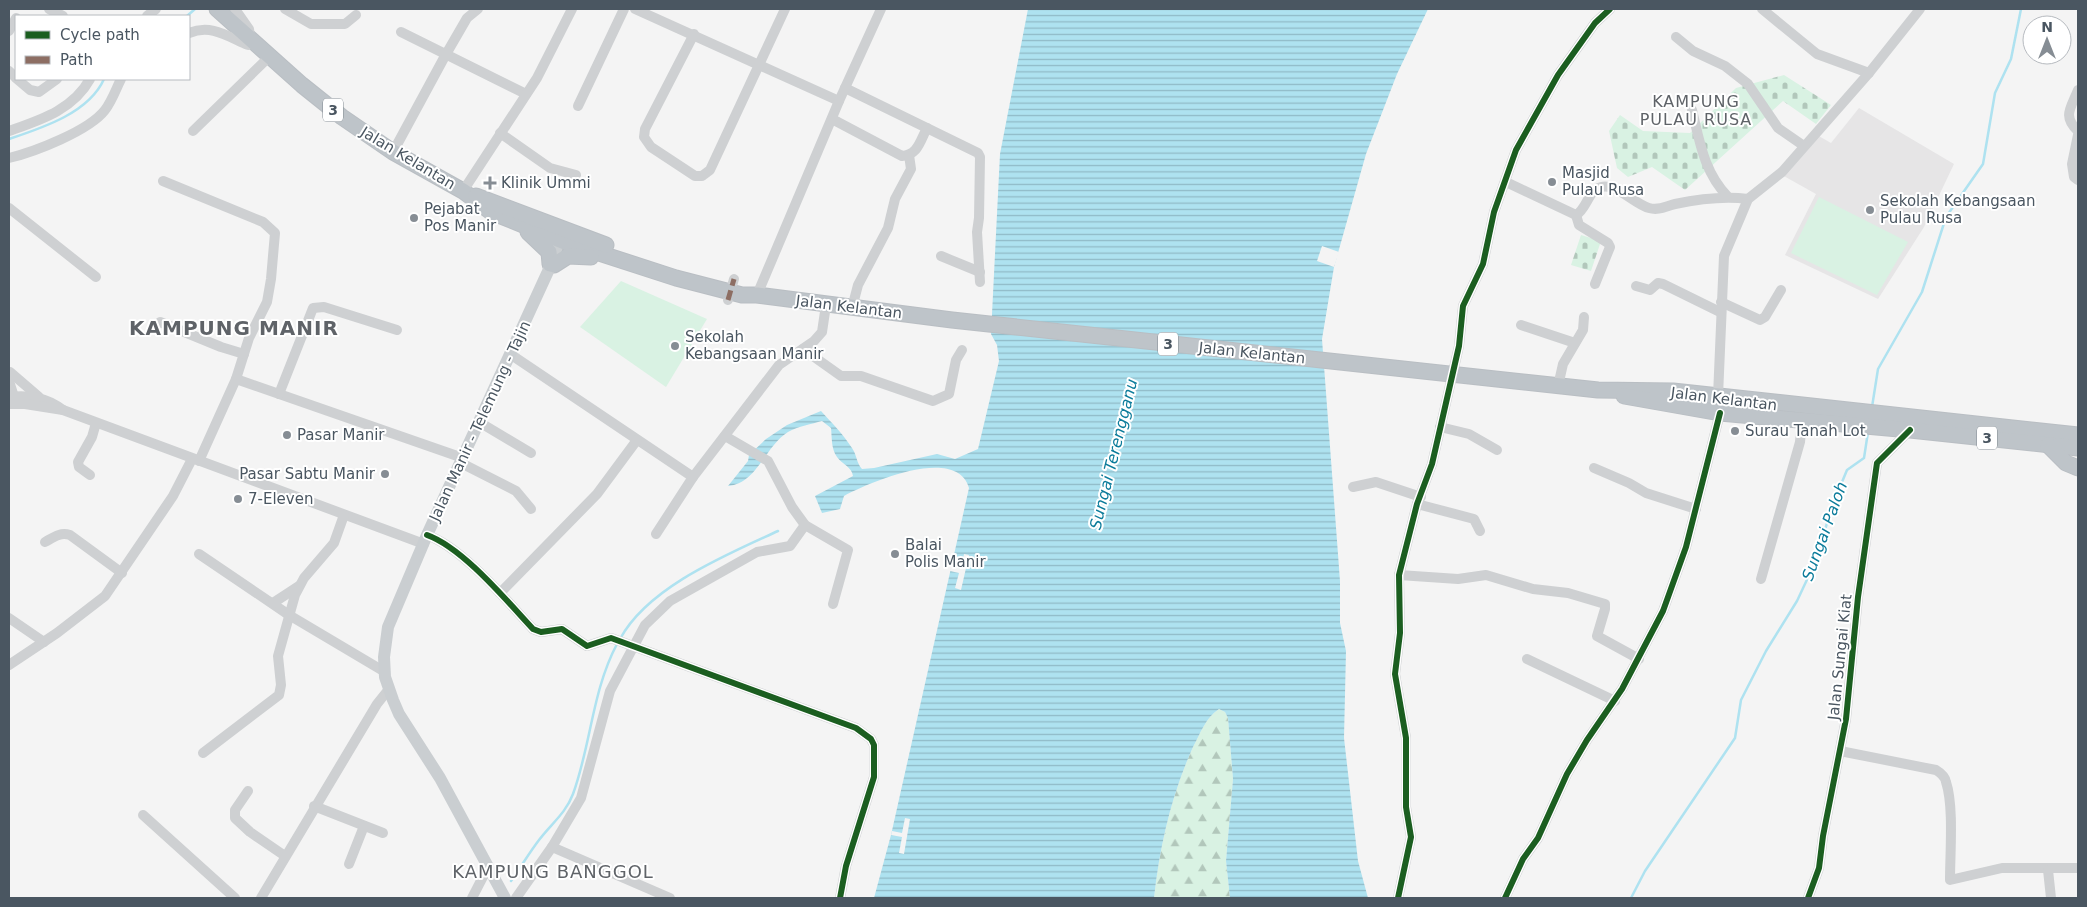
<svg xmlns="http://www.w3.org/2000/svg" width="2087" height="907" font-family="'DejaVu Sans',sans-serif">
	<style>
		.education { fill: #e6e5e6 }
		.forest { fill: url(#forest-firs) }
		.cemetery { fill: url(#cemetery-stones) }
		.pitch { fill: #d9f2e3 }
		.water { fill: url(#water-rules) }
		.pier { fill: #f4f4f4 }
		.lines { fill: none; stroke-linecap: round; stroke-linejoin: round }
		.stream { stroke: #aee2f0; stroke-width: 2.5 }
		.highway-casing { stroke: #b9bec3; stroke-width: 17 }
		.minor { stroke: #ced0d2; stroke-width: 10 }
		.major { stroke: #caced1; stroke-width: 12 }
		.highway { stroke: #bec4c9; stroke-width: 15 }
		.quiet { stroke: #8d6e63; stroke-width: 5; stroke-dasharray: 10 5; stroke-linecap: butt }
		.cycleway-casing { stroke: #fff; stroke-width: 9 }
		.cycleway { stroke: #1b5e20; stroke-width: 6 }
		.poi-dot { fill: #868d94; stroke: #fff; stroke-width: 2 }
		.labels { text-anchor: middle; stroke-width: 4; stroke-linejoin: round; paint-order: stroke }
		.shield { fill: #fff; stroke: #808990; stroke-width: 1 }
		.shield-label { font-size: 14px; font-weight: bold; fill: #4a5661 }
		.street-label { font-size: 15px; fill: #4a5661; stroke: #fff }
		.poi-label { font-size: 15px; fill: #4a5661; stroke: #fff; text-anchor: start }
		.neighbourhood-label { font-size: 16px; letter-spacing: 1px; fill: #5f6368; stroke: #fff }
		.water-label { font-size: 16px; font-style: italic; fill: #0c7c9b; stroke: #fff }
		.quarter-label { font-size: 18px; letter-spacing: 1px; fill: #5f6368; stroke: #fff }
		.district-label { font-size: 20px; font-weight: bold; letter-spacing: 1px; fill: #5f6368; stroke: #fff }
	</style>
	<defs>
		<pattern id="forest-firs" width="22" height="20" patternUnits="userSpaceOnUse" patternTransform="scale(1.25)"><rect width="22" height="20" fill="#d9f2e3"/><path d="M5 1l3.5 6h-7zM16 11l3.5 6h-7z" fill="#b2c7bb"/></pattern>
		<pattern id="cemetery-stones" width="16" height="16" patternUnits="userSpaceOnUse" patternTransform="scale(1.25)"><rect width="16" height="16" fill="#d9f2e3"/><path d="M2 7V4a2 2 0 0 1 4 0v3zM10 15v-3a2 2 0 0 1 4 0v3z" fill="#b2c7bb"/></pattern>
		<pattern id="water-rules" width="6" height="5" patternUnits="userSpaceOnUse" patternTransform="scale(1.25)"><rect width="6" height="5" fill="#aee2f0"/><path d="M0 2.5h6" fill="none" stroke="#90bac6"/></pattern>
	</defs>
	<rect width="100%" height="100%" fill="#f4f4f4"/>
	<path class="education" d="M1859,108L1954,164L1924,227L1878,299L1785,255L1816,194L1782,175L1817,135L1831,143Z"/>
	<path class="forest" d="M1219,709L1225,712L1228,718L1233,779L1226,861L1230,898H1154C1160,845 1171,796 1193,747C1200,734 1206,717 1219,709Z"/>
	<g class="cemetery">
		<path d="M1784,75L1831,105L1816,124L1783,101L1685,190L1652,167L1628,177L1617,168L1609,131L1620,115L1643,131L1690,133L1736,88Z"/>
		<path d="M1581,235L1601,241L1591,271L1571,265Z"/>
	</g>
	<g class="pitch">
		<path d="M1819,197L1908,242L1877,295L1791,253Z"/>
		<path d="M621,281L707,319L666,387L580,327Z"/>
	</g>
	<path class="water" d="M1028,9H1428L1397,74L1366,154L1334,267L1322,339L1340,581V623L1346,651L1344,738L1358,861L1368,898H1230L1226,861L1233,779L1228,718L1225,712L1219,709C1206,717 1200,734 1193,747C1171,796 1160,845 1154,898H874L891,835L969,488C957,445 870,482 844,496L840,509L822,513L815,496L853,476C852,467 842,464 837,457C831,449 832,437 831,428L822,421C812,424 798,426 788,432C765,446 757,484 728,486L748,461L749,455L766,439L787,425L821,411C832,423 843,434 852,448C857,455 856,462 862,469L874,468L937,454L955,459L978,449L999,361L997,345L991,334L1000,154Z"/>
	<g class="pier">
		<path d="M1322,246L1339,252L1334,267L1317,261Z"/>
		<path d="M964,554L969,555L961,590L955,588L959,573L950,571L951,566L961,569Z"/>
		<path d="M905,818L910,819L904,854L899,853L902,837L891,835L892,831L902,833Z"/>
	</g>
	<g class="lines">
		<g class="stream">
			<path d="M187,16L195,9"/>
			<path d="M9,139C42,128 89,113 104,79"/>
			<path d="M1872,407L1878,369L1922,292L1946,217L1983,164L1995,93L2011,59L2021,9"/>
			<path d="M620,639C648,587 726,555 778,531"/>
			<path d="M511,881C521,867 529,853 539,840C551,824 566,813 573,794C591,745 592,691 617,644"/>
			<path d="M1631,898L1645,871L1735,738L1741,700L1766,651L1797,601L1819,554L1830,511L1847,470L1864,458L1868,432"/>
		</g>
		<g class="highway-casing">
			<g id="highway">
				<path d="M217,9L302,85L342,117L393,152L463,191L491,212L565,242L676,278L742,295H757L952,320L1598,390L1673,391L2078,435"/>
				<path d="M476,196L606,245"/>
				<path d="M528,232L549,252L550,264"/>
				<path d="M554,265L568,256L591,257"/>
				<path d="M1624,396L1720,413L1910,430L2078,448"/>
				<path d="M2048,445L2066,463L2078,468"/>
			</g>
		</g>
		<g class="minor">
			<path d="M49,9L63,16"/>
			<path d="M235,9L249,29L250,37"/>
			<path d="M285,9L311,24H345L356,15"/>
			<path d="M635,9L839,101"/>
			<path d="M1762,9L1817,54L1869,73"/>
			<path d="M147,16L156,9"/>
			<path d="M9,31L16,18"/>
			<path d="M401,32L526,94"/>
			<path d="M189,33C211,24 227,36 248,45L252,42"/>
			<path d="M694,34L645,129L644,137L651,147L695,176H702L710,170L785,9"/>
			<path d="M1676,37L1693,51L1725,66L1748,84L1778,128L1804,146"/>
			<path d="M9,71L16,78"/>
			<path d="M17,79L30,90L39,92L57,79"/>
			<path d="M845,88L978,153L980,157L979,218L977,232L980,282"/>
			<path d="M2078,90C2071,108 2062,116 2078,131"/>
			<path d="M578,106L624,9"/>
			<path d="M1692,110C1700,143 1704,172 1728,197"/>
			<path d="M832,119L902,156C918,155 920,141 927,128"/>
			<path d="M9,131C40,120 73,110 90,79"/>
			<path d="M193,131L269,57"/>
			<path d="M500,133L550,168L576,175"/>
			<path d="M2078,135L2072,164L2074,177L2078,180"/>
			<path d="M393,152L445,56L467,18L478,9"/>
			<path d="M9,158C34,152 89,131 105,110C112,101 116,89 121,79"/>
			<path d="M163,181L263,222L275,233L271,279L267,302L249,338L236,379L199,461"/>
			<path d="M1506,182L1576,215C1587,209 1588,190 1601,187C1617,183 1634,204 1649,208C1659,211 1666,206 1675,204C1699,199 1724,196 1748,199"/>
			<path d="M463,191L537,78L572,9"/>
			<path d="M9,208L96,277"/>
			<path d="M1576,215L1579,225L1608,243L1610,247L1595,284"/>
			<path d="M941,256L980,272"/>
			<path d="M1636,286L1650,290L1658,283L1663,284L1720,312"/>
			<path d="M757,295L839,101L881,9"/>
			<path d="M728,300L734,279"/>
			<path d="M1721,302L1760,320L1765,317L1781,290"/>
			<path d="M852,308L858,285L888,228L895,199L911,169L909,155"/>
			<path d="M160,322L221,347L244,354"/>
			<path d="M1521,325L1575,343"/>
			<path d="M803,349L841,376H861L933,401L949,394L956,360L962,350"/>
			<path d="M510,354L693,477"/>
			<path d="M10,372L39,397"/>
			<path d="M236,379L463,458"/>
			<path d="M9,381L16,403"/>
			<path d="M1558,386L1563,364L1583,330L1584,317"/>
			<path d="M279,394L313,308L324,307L397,330"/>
			<path d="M1718,396L1724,256L1748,199L1782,172L1869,73L1920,9"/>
			<path d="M9,397C29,395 46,397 63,410"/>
			<path d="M9,404H25L63,410L424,544"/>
			<path d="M479,422L531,453"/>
			<path d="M1440,427L1469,434L1497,450"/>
			<path d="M725,436L768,461L792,507L805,525L848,550L833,604"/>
			<path d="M461,463L516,491L531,509"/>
			<path d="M1594,468L1629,483L1646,493L1696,509"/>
			<path d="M90,475L79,467L78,462L92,437L96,423"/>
			<path d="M1353,487L1376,482L1421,497"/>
			<path d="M1417,504L1474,519L1480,531"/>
			<path d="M656,534L693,477L779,365L814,341L822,332L826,305"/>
			<path d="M427,535C463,548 506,600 533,629L541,632L562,629L587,646L611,638L856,728L871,739L874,745V777L846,866L840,898"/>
			<path d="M45,542C54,537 60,532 70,535L122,573"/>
			<path d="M199,554L289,615L385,672"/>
			<path d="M1399,575L1458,579L1486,575L1533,589L1568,593L1605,604V609L1597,636L1639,659"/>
			<path d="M1761,579L1800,442L1802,420"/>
			<path d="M500,593L597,494L637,440"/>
			<path d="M273,603L299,586"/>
			<path d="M9,618L44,642"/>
			<path d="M1527,659L1615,701"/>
			<path d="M9,665L57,633L105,596L173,496L192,459"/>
			<path d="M1840,751L1936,770C1941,773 1945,776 1946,782C1954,806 1950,853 1950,880L2002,868H2078"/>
			<path d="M203,753L279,695L281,685L278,656L295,595L304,578L334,543L344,515"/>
			<path d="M248,791L235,810V818L250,832L285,856"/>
			<path d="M314,806L383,833"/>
			<path d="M143,815L235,898"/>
			<path d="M552,847L670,898"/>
			<path d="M349,864L364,826"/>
			<path d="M2048,870L2051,898"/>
			<path d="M261,898L377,704L389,689"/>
			<path d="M472,898L488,867"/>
			<path d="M516,898L552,847L581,798L610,691L645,625L670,601L757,552L790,546L805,525"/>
			<path d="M1398,898L1411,837L1406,807V738L1395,674L1400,633L1399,575L1417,504L1432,464L1459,346L1463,306L1483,264L1494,212L1516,150L1558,75L1595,23L1610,9"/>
			<path d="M1505,898L1523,859L1538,838L1567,774L1587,740L1622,689L1663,611L1686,547L1720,413"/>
			<path d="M1808,898L1819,868L1823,836L1846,719L1858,597L1877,463L1910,430"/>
		</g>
		<path class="major" d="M505,898L440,778L399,714L393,700L385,677L384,657L388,627L427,535L550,267L562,232"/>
		<use href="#highway" class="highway"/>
		<path class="quiet" d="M728,300L734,279"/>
		<g class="cycleway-casing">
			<g id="cycleway">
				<path d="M427,535C463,548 506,600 533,629L541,632L562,629L587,646L611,638L856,728L871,739L874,745V777L846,866L840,898"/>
				<path d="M1398,898L1411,837L1406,807V738L1395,674L1400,633L1399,575L1417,504L1432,464L1459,346L1463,306L1483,264L1494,212L1516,150L1558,75L1595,23L1610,9"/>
				<path d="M1505,898L1523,859L1538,838L1567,774L1587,740L1622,689L1663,611L1686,547L1720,413"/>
				<path d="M1808,898L1819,868L1823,836L1846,719L1858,597L1877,463L1910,430"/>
			</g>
		</g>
		<use href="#cycleway" class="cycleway"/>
	</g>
	<g class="poi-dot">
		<circle cx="1552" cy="182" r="5"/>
		<path d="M487.5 175.5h5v5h5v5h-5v5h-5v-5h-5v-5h5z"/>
		<circle cx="1870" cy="210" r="5"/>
		<circle cx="414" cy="218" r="5"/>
		<circle cx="675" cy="346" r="5"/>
		<circle cx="1735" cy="431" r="5"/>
		<circle cx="287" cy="435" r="5"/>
		<circle cx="385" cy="474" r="5"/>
		<circle cx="238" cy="499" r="5"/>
		<circle cx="895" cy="554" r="5"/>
	</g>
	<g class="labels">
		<g class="shield">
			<rect x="323" y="98.5" width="20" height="23" rx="4"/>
			<rect x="1158" y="332.5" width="20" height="23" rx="4"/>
			<rect x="1977" y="426.5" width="20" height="23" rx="4"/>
		</g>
		<g class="shield-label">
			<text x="333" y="115">3</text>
			<text x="1168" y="349">3</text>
			<text x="1987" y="443">3</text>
		</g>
		<g class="street-label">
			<text transform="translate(408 158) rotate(31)" y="5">Jalan Kelantan</text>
			<text transform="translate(849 307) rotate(7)" y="5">Jalan Kelantan</text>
			<text transform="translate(1252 353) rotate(6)" y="5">Jalan Kelantan</text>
			<text transform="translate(1724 399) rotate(7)" y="5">Jalan Kelantan</text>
			<text transform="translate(480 421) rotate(-65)" y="5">Jalan Manir - Telemung - Tajin</text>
			<text transform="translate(1840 657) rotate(-84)" y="5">Jalan Sungai Kiat</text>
		</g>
		<g class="poi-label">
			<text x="1562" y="178">Masjid<tspan x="1562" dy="17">Pulau Rusa</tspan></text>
			<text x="501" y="188">Klinik Ummi</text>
			<text x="1880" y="206">Sekolah Kebangsaan<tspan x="1880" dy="17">Pulau Rusa</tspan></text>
			<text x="424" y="214">Pejabat<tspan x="424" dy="17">Pos Manir</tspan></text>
			<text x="685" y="342">Sekolah<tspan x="685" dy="17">Kebangsaan Manir</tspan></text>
			<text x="1745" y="436">Surau Tanah Lot</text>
			<text x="297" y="440">Pasar Manir</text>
			<text x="375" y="479" text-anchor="end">Pasar Sabtu Manir</text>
			<text x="248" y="504">7-Eleven</text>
			<text x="905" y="550">Balai<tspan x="905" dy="17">Polis Manir</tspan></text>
		</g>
		<g class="neighbourhood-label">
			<text x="1696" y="107">KAMPUNG<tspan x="1696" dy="18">PULAU RUSA</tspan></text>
		</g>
		<g class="water-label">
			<text transform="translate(1113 454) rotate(-76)" y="6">Sungai Terengganu</text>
			<text transform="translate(1824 531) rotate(-70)" y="6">Sungai Paloh</text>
		</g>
		<g class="quarter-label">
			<text x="553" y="878">KAMPUNG BANGGOL</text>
		</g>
		<g class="district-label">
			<text x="234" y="335">KAMPUNG MANIR</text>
		</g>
	</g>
	<rect width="2087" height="907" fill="none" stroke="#4a5661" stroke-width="20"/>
	<rect x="15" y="15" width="175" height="65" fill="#ffffff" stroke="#b7bbc0"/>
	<rect x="25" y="31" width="25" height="8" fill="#1b5e20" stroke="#b7bbc0"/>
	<text x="60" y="40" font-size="15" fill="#4a5661">Cycle path</text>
	<rect x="25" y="56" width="25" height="8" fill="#8d6e63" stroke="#b7bbc0"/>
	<text x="60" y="65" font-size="15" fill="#4a5661">Path</text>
	<g transform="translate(2047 40)"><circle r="24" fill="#ffffff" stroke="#b7bbc0"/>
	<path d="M0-4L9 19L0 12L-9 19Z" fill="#868d94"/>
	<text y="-8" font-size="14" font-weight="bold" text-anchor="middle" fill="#4a5661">N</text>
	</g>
</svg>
